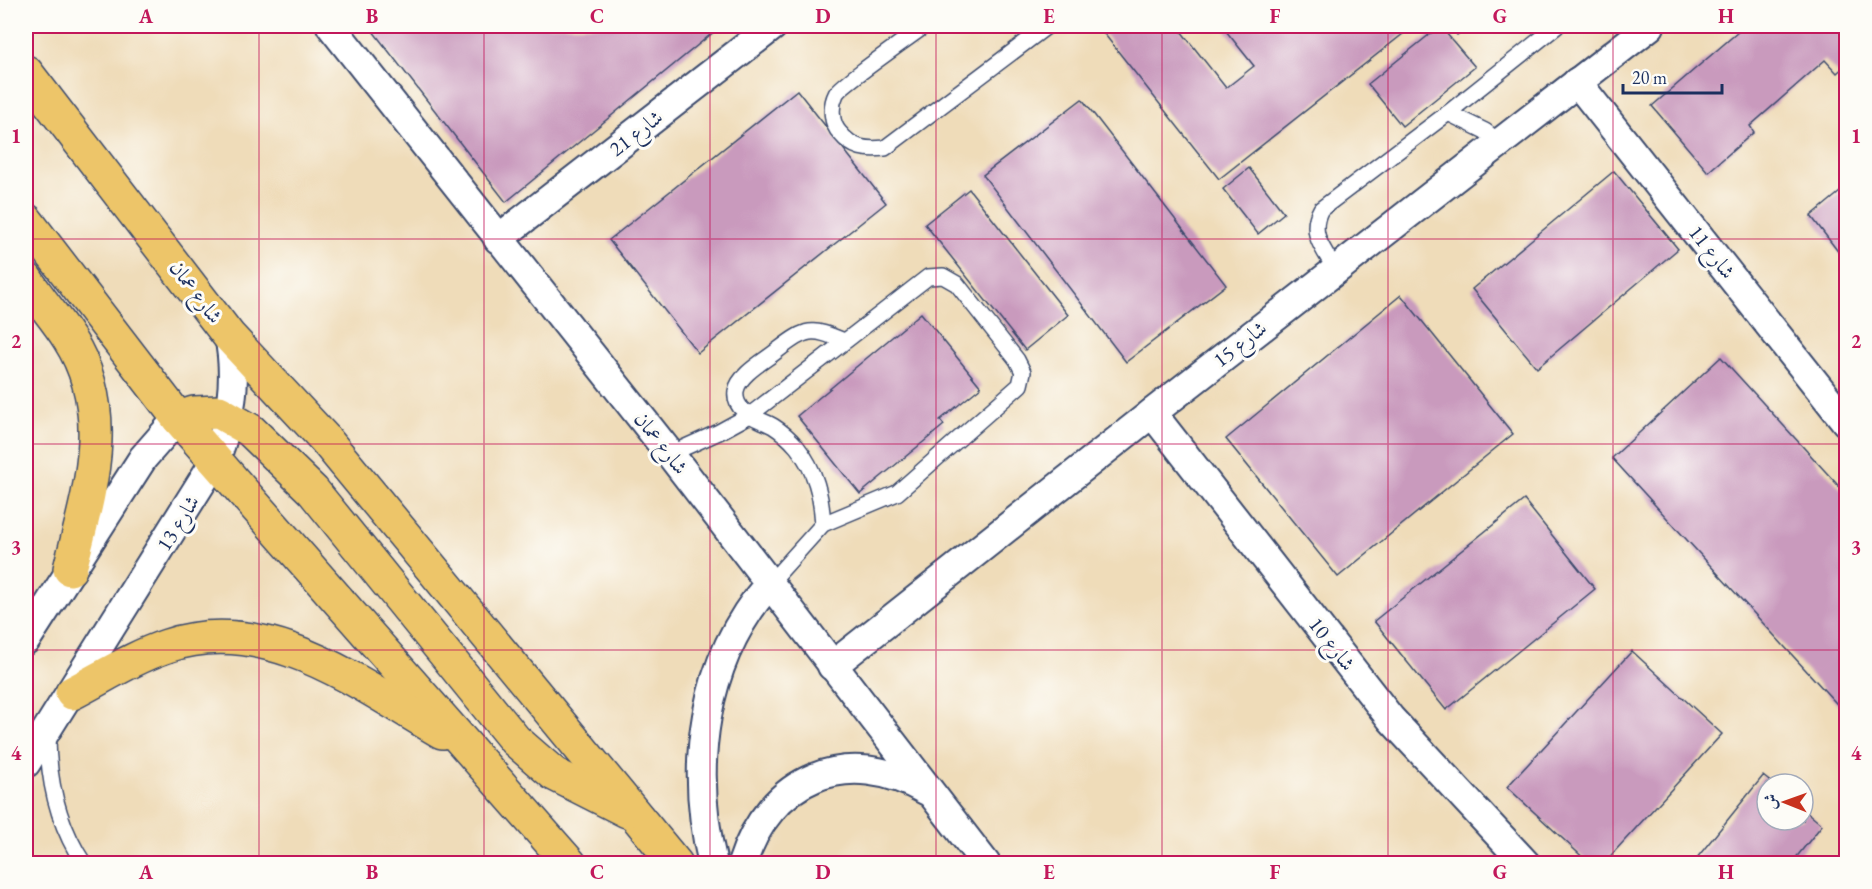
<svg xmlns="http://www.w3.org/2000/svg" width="1872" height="889" font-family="'EB Garamond',Amiri,serif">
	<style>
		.building { fill: #c99abd }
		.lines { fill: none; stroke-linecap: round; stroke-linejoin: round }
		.service-casing { stroke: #3b496c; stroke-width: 18 }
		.minor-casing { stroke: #3b496c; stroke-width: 32 }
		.primary-casing { stroke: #3b496c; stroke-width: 36 }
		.service { stroke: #fff; stroke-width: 15 }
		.minor { stroke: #fff; stroke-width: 28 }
		.primary { stroke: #edc569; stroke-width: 33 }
		.grid { fill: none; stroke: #c2185b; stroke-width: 1.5; stroke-opacity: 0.55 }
		.labels { text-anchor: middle; stroke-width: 6; stroke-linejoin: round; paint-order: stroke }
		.street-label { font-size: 21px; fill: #1b2f5e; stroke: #fdfcf7 }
		.neatline { fill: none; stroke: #c2185b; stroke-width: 2 }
		.grid-label { font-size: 20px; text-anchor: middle; font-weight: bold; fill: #c2185b }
	</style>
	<rect width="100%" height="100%" fill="#fdfcf7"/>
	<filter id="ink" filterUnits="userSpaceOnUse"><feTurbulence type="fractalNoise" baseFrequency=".0167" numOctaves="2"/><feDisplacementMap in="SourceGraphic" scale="12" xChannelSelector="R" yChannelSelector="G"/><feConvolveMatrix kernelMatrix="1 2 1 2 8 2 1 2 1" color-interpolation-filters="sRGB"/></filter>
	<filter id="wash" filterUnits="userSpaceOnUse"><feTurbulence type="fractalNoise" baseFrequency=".008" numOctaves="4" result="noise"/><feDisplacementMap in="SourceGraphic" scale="24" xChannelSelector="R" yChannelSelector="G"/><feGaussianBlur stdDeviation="1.35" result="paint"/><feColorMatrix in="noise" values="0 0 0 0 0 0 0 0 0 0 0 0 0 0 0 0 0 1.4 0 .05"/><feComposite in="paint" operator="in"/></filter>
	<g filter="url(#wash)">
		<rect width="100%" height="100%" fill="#efdcb9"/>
		<g id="blocks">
			<g class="building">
				<path d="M369,26H721L506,202Z"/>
				<path d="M1098,26H1177L1226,88L1254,66L1222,26H1413L1219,179Z"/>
				<path d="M1440,26L1475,67L1402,126L1368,84Z"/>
				<path d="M1450,26H1469L1457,35Z"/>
				<path d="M1745,26H1846V65L1837,73L1825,60L1750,126L1754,132L1708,172L1652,106Z"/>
				<path d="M797,90L886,203L698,353L609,240Z"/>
				<path d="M1082,99L1226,285L1126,362L983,175Z"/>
				<path d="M1249,168L1284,213L1258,234L1223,189Z"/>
				<path d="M1614,171L1678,249L1537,368L1472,289Z"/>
				<path d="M1846,187V262L1811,216Z"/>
				<path d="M969,189L1068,315L1025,350L925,224Z"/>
				<path d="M1401,295L1513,434L1338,577L1226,439Z"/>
				<path d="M921,313L981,387L940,420L944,425L860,494L797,416Z"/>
				<path d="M1721,357L1846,494V714L1612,458Z"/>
				<path d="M1524,500L1595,589L1446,710L1374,621Z"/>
				<path d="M1632,651L1722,734L1603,864H1590L1507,787Z"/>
				<path d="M1763,776L1773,784H1767V820H1803V809L1822,825L1791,864H1692Z"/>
			</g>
		</g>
	</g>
	<g filter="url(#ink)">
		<use href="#blocks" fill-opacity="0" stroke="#3b496c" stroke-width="1.5"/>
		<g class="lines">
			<g class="service-casing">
				<g id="service">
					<path d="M924,26C911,36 840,85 836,94C830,106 831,124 840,133C853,149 866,150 885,148L1047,26"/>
					<path d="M1448,113L1485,131L1499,142"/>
					<path d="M1336,270C1323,249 1308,232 1321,209L1448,113L1557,26"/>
					<path d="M670,454L719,432L750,415L928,277L943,276L957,284L1017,360L1023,372L1020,385L897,493L823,524L769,584"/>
					<path d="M823,524C821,495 816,471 797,447C791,440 781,431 773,426C758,418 733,413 736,391C739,374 766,360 778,350C807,328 811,327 844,341"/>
					<path d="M48,736C48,782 58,825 84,864"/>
				</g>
			</g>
			<g class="minor-casing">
				<g id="minor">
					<path d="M331,26L670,454L986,864"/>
					<path d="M1577,82L1846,422"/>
					<path d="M498,239L773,26"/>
					<path d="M1152,413L1391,719L1526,864"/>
					<path d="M26,640L143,458L178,418"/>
					<path d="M832,666L1152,413L1650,26"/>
					<path d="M26,763L215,461C231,418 238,381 229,336"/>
					<path d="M713,864C689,767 702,661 769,584"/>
					<path d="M742,864C769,778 847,744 927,791"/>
				</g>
			</g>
			<g class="primary-casing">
				<g id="primary">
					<path d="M26,72L229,336L325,439L676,864"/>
					<path d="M26,220L178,418L570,864"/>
					<path d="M26,279C39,300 56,318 69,339C116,412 89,492 70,569"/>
					<path d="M178,418L194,413L219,412L250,430L313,491L515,740L554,774L627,811"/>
					<path d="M72,693C103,677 134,657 167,646C268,612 359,684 442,732"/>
				</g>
			</g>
			<use href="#service" class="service"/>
			<use href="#minor" class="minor"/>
			<use href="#primary" class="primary"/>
		</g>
	</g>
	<path class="grid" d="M259,26V864M484,26V864M710,26V864M936,26V864M1162,26V864M1388,26V864M1613,26V864M26,239H1846M26,444H1846M26,650H1846"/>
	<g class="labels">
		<g class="street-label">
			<text transform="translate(636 133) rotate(-38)" y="7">شارع 21</text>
			<text transform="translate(1712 252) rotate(52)" y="7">شارع 11</text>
			<text transform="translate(196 292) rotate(53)" y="7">شارع عمان</text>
			<text transform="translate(1240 344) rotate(-38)" y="7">شارع 15</text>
			<text transform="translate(661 443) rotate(52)" y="7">شارع عمان</text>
			<text transform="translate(178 523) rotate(-58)" y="7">شارع 13</text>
			<text transform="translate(1332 644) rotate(52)" y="7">شارع 10</text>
		</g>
	</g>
	<rect width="1872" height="889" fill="none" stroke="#fdfcf7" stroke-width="66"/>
	<g transform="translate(1785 802) rotate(271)"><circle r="28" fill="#fdfcf7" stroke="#a3aaba" stroke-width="1.5"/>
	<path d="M0-4.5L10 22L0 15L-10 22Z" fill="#c8321e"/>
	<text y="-9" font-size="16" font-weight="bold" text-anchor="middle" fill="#1b2f5e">ش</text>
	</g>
	<path d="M1623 84v9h99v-9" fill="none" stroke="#1b2f5e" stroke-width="3"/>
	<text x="1632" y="84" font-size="18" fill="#1b2f5e" stroke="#fdfcf7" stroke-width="4.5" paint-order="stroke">20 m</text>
	<rect x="33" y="33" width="1806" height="823" class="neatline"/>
	<g class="grid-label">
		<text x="146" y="23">A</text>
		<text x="372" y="23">B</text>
		<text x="597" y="23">C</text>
		<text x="823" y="23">D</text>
		<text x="1049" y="23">E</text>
		<text x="1275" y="23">F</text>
		<text x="1500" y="23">G</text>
		<text x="1726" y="23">H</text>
		<text x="16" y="143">1</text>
		<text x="1856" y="143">1</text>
		<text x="16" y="348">2</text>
		<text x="1856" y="348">2</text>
		<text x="16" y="554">3</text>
		<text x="1856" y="554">3</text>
		<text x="16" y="760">4</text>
		<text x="1856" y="760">4</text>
		<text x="146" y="879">A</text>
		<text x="372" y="879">B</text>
		<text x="597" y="879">C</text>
		<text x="823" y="879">D</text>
		<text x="1049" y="879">E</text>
		<text x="1275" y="879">F</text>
		<text x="1500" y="879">G</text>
		<text x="1726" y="879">H</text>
	</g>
</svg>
